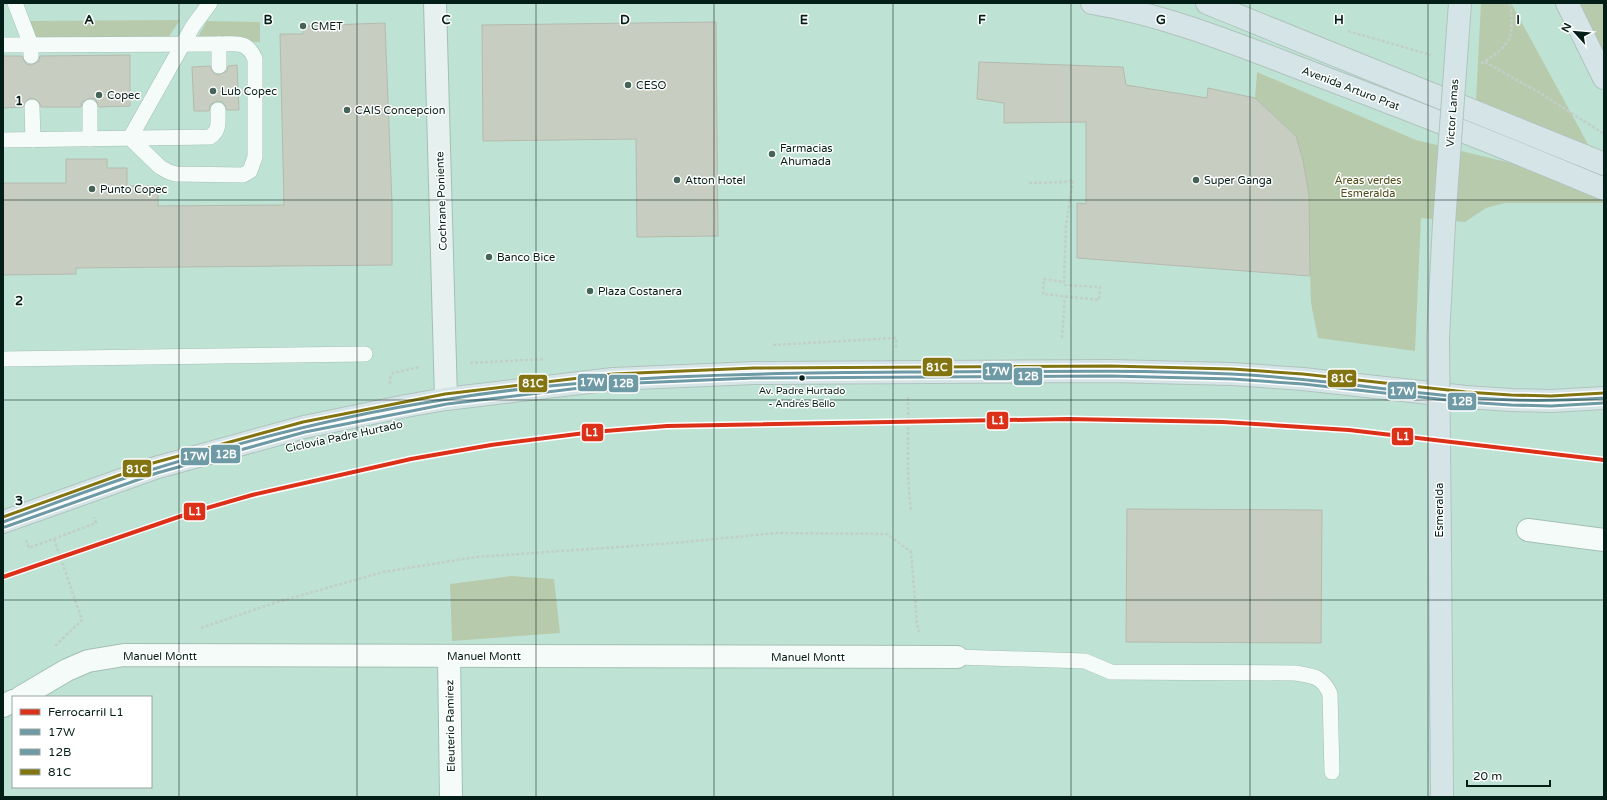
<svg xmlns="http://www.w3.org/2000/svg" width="1607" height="800" font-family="'Varela Round',sans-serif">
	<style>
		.green { fill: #b8caac }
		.building { fill: #c7cdc1; stroke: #b4baae }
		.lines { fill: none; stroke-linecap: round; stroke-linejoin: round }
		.lane-casing { stroke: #a2bfb4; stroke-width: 16 }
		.street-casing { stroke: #a2bfb4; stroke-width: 24 }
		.secondary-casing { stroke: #a2bfb4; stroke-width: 24 }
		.primary-casing { stroke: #b1c3bd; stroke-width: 24 }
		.path { stroke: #c2ceca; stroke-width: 2.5; stroke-dasharray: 3 2; stroke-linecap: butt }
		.lane { stroke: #f5fbf9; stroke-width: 15 }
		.street { stroke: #f5fbf9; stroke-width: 22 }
		.secondary { stroke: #e5f0ef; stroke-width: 22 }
		.primary { stroke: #d5e5e7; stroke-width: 22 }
		.primary-bridge-casing { stroke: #b1c3bd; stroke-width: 24; stroke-linecap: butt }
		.primary-bridge { stroke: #d5e5e7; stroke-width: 22 }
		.bus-1-casing { stroke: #fff; stroke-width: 6 }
		.bus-2-casing { stroke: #fff; stroke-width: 6 }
		.bus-3-casing { stroke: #fff; stroke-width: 6 }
		.bus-1 { stroke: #6d9aa5; stroke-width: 3 }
		.bus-2 { stroke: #6d9aa5; stroke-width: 3 }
		.bus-3 { stroke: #827411; stroke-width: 3 }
		.rail-1-casing { stroke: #fff; stroke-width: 7 }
		.rail-1 { stroke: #dd3018; stroke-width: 4 }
		.grid { fill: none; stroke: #031e16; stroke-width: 1; stroke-opacity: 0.55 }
		.poi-dot { fill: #446359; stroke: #fff; stroke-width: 1.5 }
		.bus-dot { fill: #031e16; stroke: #fff; stroke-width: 1.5 }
		.labels { text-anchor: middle; stroke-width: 3; stroke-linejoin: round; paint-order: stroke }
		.bus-label { font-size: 10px; fill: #031e16; stroke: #fff }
		.poi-label { font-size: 11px; fill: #031e16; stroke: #fff; text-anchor: start }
		.street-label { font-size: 11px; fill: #031e16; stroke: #fff }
		.park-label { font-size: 11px; fill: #4e4f19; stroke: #fff }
		.grid-label { font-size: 13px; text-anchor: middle; font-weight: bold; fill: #031e16; stroke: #fff; stroke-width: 3; stroke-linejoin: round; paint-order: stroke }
		.line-badge { stroke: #fff; stroke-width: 1.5 }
		.badge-label { font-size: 11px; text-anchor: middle; font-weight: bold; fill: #fff }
	</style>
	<rect width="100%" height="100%" fill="#bee3d5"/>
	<g class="green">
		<path d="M1481,3H1511L1590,148L1476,101Z"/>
		<path d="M1576,3H1604V57Z"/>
		<path d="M180,20L167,39L35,38L23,21Z"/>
		<path d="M207,21L260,22V42H195Z"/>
		<path d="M1257,72L1416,140L1568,177L1604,191V203H1505L1486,208L1465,222L1421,218L1415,351L1318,338L1311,303L1309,242L1303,160L1296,136L1255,98Z"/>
		<path d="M511,576L554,579L560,633L452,641L450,584Z"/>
	</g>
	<g class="building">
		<path d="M716,22L718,236L637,237L636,139L483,141L482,25Z"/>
		<path d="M385,23L392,204V265L76,268V274L3,275V183H66V159H107V168H127V186H158V206L284,205L280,34H303V26Z"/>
		<path d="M130,55V106L99,107L95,99L90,98L82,102L81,107H41L39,102L32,98L27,100L23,107L3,108V56H22L26,64L31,65L39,61L40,56Z"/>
		<path d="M979,62L1123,67L1126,85L1207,98L1208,88L1255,98L1296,136L1303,160L1309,195L1310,276L1077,258V203L1086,204V122L1004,123V103L977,99Z"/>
		<path d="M237,65L239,110H227L223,102L217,101L210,105L209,111H194L192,67L210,66L214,74L219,75L227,71L228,66Z"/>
		<path d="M1127,509L1322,510L1321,643L1126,642Z"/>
	</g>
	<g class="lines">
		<g class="lane-casing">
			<g id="lane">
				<path d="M15,3L31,45V56"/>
				<path d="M3,45L219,44C236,44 247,40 255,59V157L250,171L243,175L176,174L169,172L160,167L130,138"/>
				<path d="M219,66V44"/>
				<path d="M32,107L33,140"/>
				<path d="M90,107V139"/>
				<path d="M130,138L193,26L210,3"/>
				<path d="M3,140L210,137C220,131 218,121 218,110"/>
				<path d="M3,359L365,354"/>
				<path d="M957,657L1085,661L1111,672L1295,673C1313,676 1322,676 1330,694L1332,772"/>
			</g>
		</g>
		<g class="street-casing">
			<g id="street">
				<path d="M1528,530L1604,540"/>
				<path d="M449,656L451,797"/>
				<path d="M21,697L67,670L88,661L124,655L957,657"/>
				<path d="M3,706L13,701"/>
			</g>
		</g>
		<g class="secondary-casing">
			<path id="secondary" d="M435,3L446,399"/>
		</g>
		<g class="primary-casing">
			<g id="primary">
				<path d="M1092,3C1171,16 1246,48 1320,76C1415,112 1510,149 1604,189"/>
				<path d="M1207,3L1604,164"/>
				<path d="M1567,3L1604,78"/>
				<path d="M1438,338L1444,223"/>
				<path d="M3,522L155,468L304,427L406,406L446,399L613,379L754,373L1110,371L1232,374L1303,379L1466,397L1511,400L1551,401L1604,398"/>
				<path d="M1440,551L1442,797"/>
			</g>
		</g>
		<g class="path">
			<path d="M1348,31L1431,55"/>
			<path d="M1485,62L1540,93L1604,134"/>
			<path d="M1481,63L1484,62C1513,43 1514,36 1510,3"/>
			<path d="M1029,183L1064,182L1073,180L1066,225L1064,282V285L1100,287L1099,300L1043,294L1044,279L1064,282"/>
			<path d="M1062,338L1065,297"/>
			<path d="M773,345L896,338V348"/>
			<path d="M470,363L545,359"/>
			<path d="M390,384V378L393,373L420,367"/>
			<path d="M908,397C909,435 906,473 911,511"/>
			<path d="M54,539L82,620L55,646"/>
			<path d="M26,540L29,548L96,523L94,517"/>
			<path d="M201,628L274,603L383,572L476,557L674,543L776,533L887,534L911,552L917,624L919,632"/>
		</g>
		<use href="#lane" class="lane"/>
		<use href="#street" class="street"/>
		<use href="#secondary" class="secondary"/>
		<use href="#primary" class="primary"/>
		<g class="primary-bridge-casing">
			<g id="primary-bridge">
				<path d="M1444,223L1460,3"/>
				<path d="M1438,338L1440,551"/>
			</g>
		</g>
		<use href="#primary-bridge" class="primary-bridge"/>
		<g class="bus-1-casing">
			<path id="bus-1" d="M3,522C54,504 105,483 157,468C250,439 345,415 442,400C595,375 750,373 905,372C1013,372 1122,369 1231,374C1326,378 1419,397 1514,400C1544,401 1574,400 1604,398"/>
		</g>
		<g class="bus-2-casing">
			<path id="bus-2" d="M5,527L157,473L305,432L447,404L613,384L754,378L1110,376L1232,379L1303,384L1465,402L1511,405L1551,406L1604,403"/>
		</g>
		<g class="bus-3-casing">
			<path id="bus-3" d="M3,517L153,463L303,422L445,394L613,374L754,368L1110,366L1232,369L1303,374L1466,392L1511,395L1551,396L1604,393"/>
		</g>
		<use href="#bus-1" class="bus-1"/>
		<use href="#bus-2" class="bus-2"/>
		<use href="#bus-3" class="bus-3"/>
		<g class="rail-1-casing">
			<path id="rail-1" d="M3,577L193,512L252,495L411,459L491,445L593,432L667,426L1068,419L1223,422L1349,430L1604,460"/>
		</g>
		<use href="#rail-1" class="rail-1"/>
	</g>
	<path class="grid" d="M179,3V797M357,3V797M536,3V797M714,3V797M893,3V797M1071,3V797M1250,3V797M1428,3V797M3,200H1604M3,400H1604M3,600H1604"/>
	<g class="poi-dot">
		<circle cx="303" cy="26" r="4"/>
		<circle cx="628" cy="85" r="4"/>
		<circle cx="213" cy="91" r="4"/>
		<circle cx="99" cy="95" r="4"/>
		<circle cx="347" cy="110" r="4"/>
		<circle cx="772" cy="154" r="4"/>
		<circle cx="677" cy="180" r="4"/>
		<circle cx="1196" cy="180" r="4"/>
		<circle cx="92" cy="189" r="4"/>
		<circle cx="489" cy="257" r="4"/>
		<circle cx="590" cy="291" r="4"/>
	</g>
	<circle class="bus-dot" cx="802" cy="378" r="3.5"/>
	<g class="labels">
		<g class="bus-label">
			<text x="802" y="394">Av. Padre Hurtado<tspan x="802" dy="13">- Andrés Bello</tspan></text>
		</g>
		<g class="poi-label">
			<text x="311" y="30">CMET</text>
			<text x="636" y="89">CESO</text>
			<text x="221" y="95">Lub Copec</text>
			<text x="107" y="99">Copec</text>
			<text x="355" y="114">CAIS Concepcion</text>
			<text x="780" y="152">Farmacias<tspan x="780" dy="13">Ahumada</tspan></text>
			<text x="685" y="184">Atton Hotel</text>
			<text x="1204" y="184">Super Ganga</text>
			<text x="100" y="193">Punto Copec</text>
			<text x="497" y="261">Banco Bice</text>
			<text x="598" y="295">Plaza Costanera</text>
		</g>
		<g class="street-label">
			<text transform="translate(1351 88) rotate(21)" y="4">Avenida Arturo Prat</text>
			<text transform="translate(1452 113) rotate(-86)" y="4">Víctor Lamas</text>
			<text transform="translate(441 201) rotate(-92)" y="4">Cochrane Poniente</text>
			<text transform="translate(344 436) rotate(-12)" y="4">Ciclovía Padre Hurtado</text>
			<text transform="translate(1439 510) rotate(-90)" y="4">Esmeralda</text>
			<text x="160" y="660">Manuel Montt</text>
			<text x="484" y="660">Manuel Montt</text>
			<text x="808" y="661">Manuel Montt</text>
			<text transform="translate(450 726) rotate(-91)" y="4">Eleuterio Ramírez</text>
		</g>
		<g class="park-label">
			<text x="1368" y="184">Áreas verdes<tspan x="1368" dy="13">Esmeralda</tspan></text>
		</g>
	</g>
	<g class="grid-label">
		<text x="89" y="24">A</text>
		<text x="268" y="24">B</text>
		<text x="446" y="24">C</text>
		<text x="625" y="24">D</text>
		<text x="804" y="24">E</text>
		<text x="982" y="24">F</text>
		<text x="1161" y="24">G</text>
		<text x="1339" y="24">H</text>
		<text x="1518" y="24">I</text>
		<text x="19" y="105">1</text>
		<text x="19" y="305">2</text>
		<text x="19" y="505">3</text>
	</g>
	<g class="line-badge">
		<rect x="922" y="357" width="31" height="20" rx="4" fill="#827411"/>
		<rect x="982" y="362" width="31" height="19" rx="4" fill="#6d9aa5"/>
		<rect x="1013" y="367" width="30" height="19" rx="4" fill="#6d9aa5"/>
		<rect x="1327" y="369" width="30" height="19" rx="4" fill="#827411"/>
		<rect x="577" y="373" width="31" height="19" rx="4" fill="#6d9aa5"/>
		<rect x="518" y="374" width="30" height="19" rx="4" fill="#827411"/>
		<rect x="608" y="374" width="31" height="19" rx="4" fill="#6d9aa5"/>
		<rect x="1387" y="381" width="30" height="19" rx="4" fill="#6d9aa5"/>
		<rect x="1447" y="392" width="30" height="19" rx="4" fill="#6d9aa5"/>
		<rect x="986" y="411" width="23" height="19" rx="4" fill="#dd3018"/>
		<rect x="581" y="423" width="23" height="19" rx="4" fill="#dd3018"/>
		<rect x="1391" y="427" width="23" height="19" rx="4" fill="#dd3018"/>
		<rect x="210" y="444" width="31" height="20" rx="4" fill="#6d9aa5"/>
		<rect x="180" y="447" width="30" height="19" rx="4" fill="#6d9aa5"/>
		<rect x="122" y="459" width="30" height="19" rx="4" fill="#827411"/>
		<rect x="183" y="502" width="23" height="19" rx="4" fill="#dd3018"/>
	</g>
	<g class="badge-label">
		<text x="937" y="371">81C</text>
		<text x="997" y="375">17W</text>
		<text x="1028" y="380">12B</text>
		<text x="1342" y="382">81C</text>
		<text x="592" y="386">17W</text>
		<text x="533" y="387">81C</text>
		<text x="623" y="387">12B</text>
		<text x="1402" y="395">17W</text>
		<text x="1462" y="405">12B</text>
		<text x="998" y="424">L1</text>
		<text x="592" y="436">L1</text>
		<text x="1403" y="440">L1</text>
		<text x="226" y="458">12B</text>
		<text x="195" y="460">17W</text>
		<text x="137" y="473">81C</text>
		<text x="195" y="515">L1</text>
	</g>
	<rect width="1607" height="800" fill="none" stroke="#031e16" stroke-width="8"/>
	<rect x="12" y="696" width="140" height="92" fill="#ffffff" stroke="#9aa5a2"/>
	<rect x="20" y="709" width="20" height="6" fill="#dd3018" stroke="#9aa5a2"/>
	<text x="48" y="716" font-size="12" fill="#031e16">Ferrocarril L1</text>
	<rect x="20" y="729" width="20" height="6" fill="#6d9aa5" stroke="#9aa5a2"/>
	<text x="48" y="736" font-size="12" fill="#031e16">17W</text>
	<rect x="20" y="749" width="20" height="6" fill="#6d9aa5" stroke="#9aa5a2"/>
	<text x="48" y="756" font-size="12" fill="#031e16">12B</text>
	<rect x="20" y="769" width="20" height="6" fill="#827411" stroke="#9aa5a2"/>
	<text x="48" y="776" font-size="12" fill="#031e16">81C</text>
	<g transform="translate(1575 32) rotate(297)" stroke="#ffffff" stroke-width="3" paint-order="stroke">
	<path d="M0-3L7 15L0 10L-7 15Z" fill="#031e16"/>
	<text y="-6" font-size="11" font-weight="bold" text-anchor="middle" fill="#031e16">N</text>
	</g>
	<path d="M1467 780v6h83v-6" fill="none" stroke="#031e16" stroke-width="2"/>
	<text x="1473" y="780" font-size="12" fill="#031e16" stroke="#ffffff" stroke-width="3" paint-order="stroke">20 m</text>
</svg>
